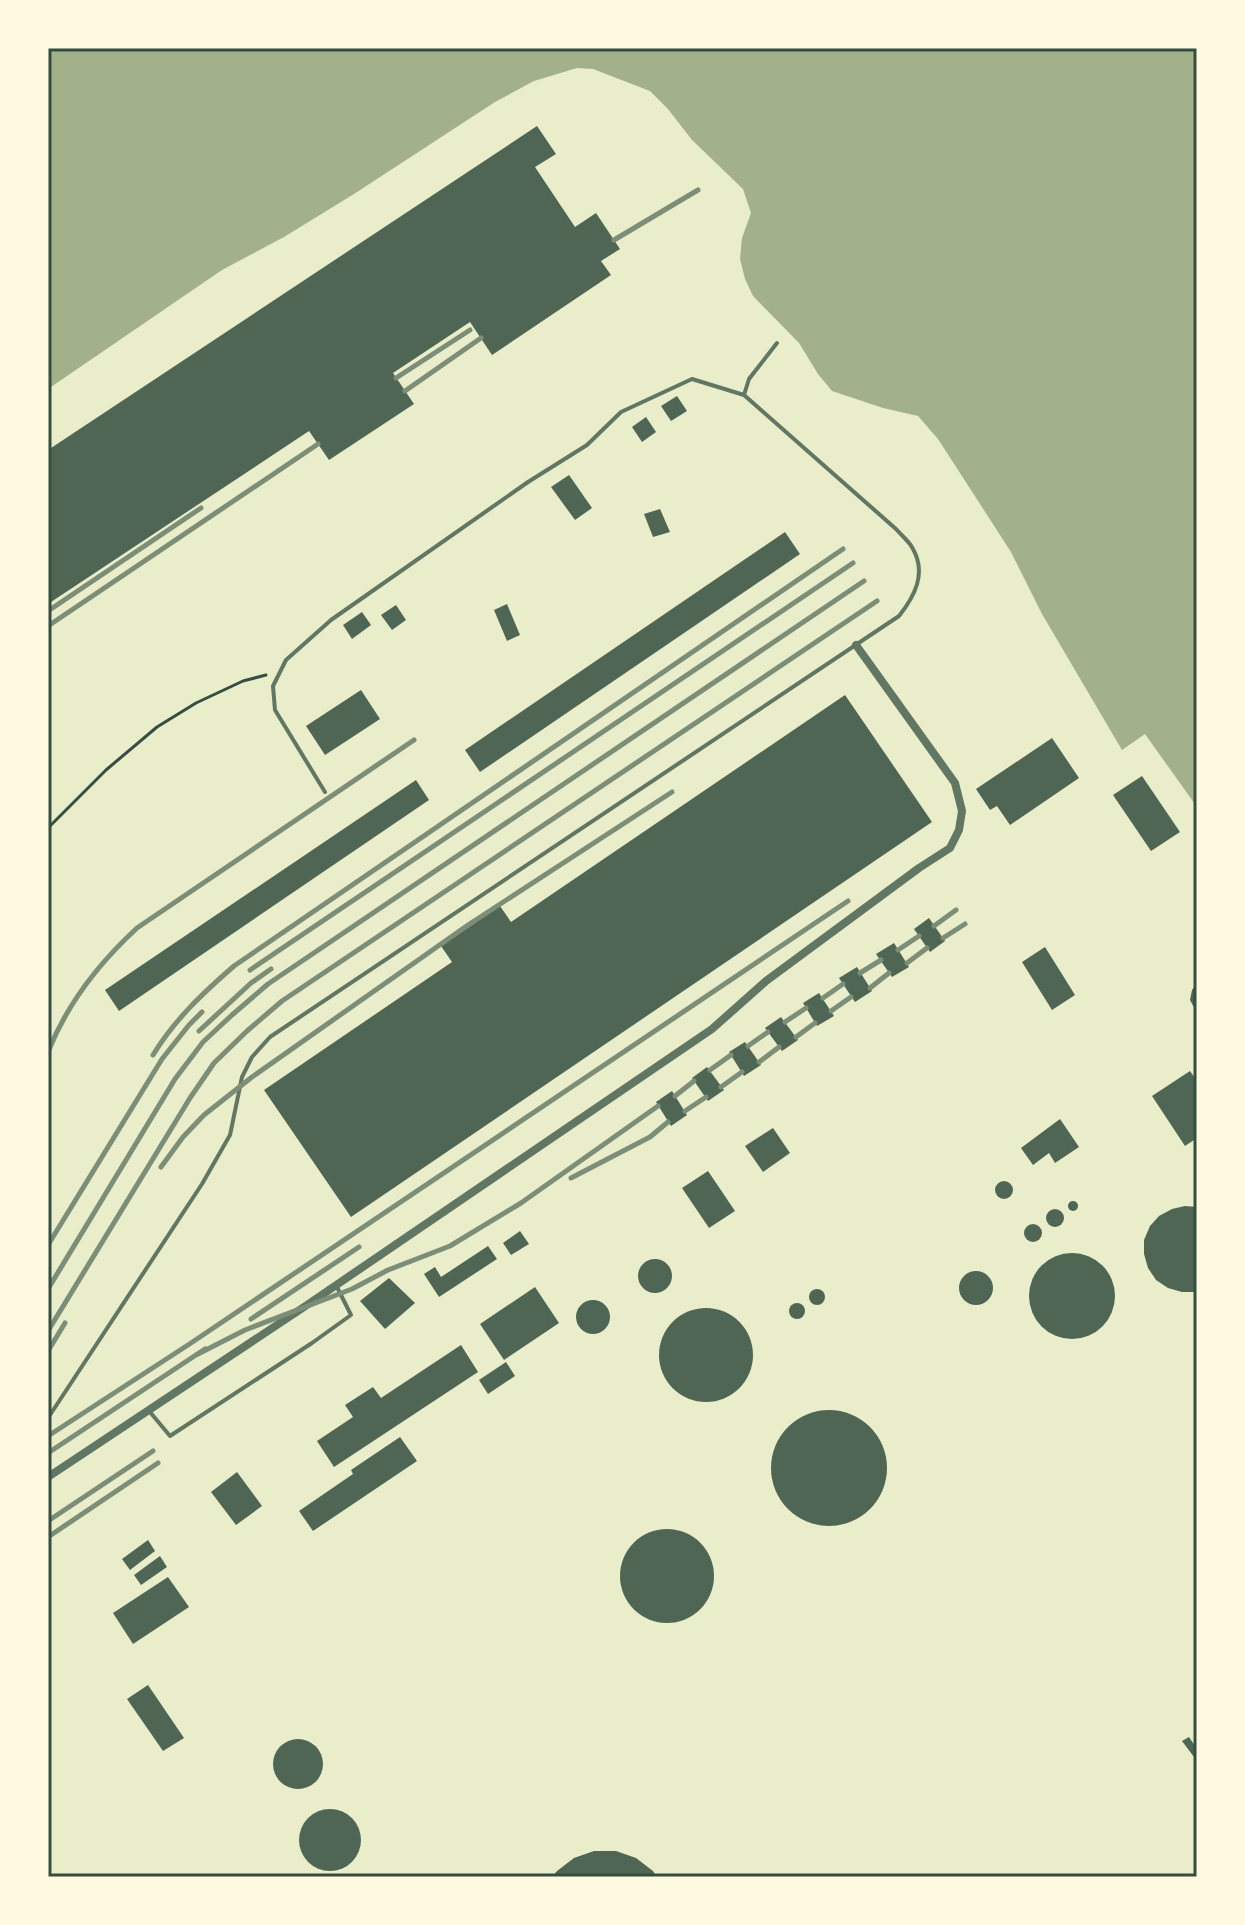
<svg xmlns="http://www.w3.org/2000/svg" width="1245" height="1925" font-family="'Source Sans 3',sans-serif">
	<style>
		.water { fill: #a3b18a }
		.building { fill: #4f6655 }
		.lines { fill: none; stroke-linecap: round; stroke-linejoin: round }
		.path { stroke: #344e41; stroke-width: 3 }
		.service { stroke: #617663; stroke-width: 4 }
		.minor { stroke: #617663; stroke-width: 8 }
		.rail { stroke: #7c8e77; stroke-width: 5 }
		.neatline { fill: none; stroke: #344e41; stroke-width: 3 }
	</style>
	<rect width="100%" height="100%" fill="#e9edc9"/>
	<path class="water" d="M48,48H1197V807L1145,734L1122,750L1042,614L1011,552L938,439L918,416L883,408L832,391L818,374L799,343L753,296L745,279L740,259L742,238L751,213L743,189L692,140L668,109L650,91L593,69L577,68L534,81L495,102L354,194L284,237L222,270L48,389Z"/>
	<g class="building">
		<path d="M537,126L556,154L535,167L575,227L596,213L620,249L601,261L611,275L492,355L470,322L393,373L414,404L329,460L309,431L48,604V450Z"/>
		<path d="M677,396L687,411L671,421L661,406Z"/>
		<path d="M646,417L656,432L642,442L632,427Z"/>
		<path d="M569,475L592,508L575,520L551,487Z"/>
		<path d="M660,509L670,532L653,537L644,514Z"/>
		<path d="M785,532L800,554L480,772L465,750Z"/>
		<path d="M507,604L520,635L507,641L494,610Z"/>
		<path d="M396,605L406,620L392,630L381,615Z"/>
		<path d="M362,612L371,625L352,639L343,625Z"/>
		<path d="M361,690L380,719L325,755L306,726Z"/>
		<path d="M845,695L932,822L351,1217L264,1090L452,962L441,946L500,906L511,922Z"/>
		<path d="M1052,738L1079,778L1010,825L997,806L990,810L976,789Z"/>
		<path d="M1142,776L1180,832L1151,851L1113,795Z"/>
		<path d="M416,780L429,800L119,1011L105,990Z"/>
		<path d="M929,918L945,941L930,952L914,929Z"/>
		<path d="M894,943L909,967L892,977L876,954Z"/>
		<path d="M1045,947L1075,995L1052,1010L1022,962Z"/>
		<path d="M857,967L872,991L855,1002L839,978Z"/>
		<path d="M1197,983V1013L1190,1000L1192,990Z"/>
		<path d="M819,993L834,1016L817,1026L803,1003Z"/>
		<path d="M781,1017L798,1040L782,1051L765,1028Z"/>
		<path d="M745,1042L761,1065L744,1076L729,1052Z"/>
		<path d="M707,1067L724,1090L708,1101L692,1078Z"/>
		<path d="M1190,1071L1197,1081V1138L1185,1146L1152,1096Z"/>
		<path d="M672,1091L687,1115L671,1126L656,1102Z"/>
		<path d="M1060,1119L1079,1147L1055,1163L1049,1153L1033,1165L1021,1148Z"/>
		<path d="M773,1128L790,1153L763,1172L745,1146Z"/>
		<path d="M708,1171L735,1211L709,1228L682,1188Z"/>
		<circle cx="1004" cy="1190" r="9"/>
		<circle cx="1073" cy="1206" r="5"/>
		<path d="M1185,1206L1197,1207V1292H1182L1168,1288L1156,1280L1148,1268L1144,1254V1240L1150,1226L1159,1216L1172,1209Z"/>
		<circle cx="1055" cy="1218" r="9"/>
		<circle cx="1033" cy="1233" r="9"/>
		<path d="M520,1231L529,1244L511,1255L503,1243Z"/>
		<path d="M488,1246L497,1259L439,1297L424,1274L435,1267L441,1277Z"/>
		<circle cx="1072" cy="1296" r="43"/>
		<circle cx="655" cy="1276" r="17"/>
		<circle cx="976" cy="1288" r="17"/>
		<path d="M389,1278L415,1303L385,1329L360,1301Z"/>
		<path d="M535,1287L559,1323L504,1360L480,1324Z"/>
		<circle cx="817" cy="1297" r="8"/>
		<circle cx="593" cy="1317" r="17"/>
		<circle cx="797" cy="1311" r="8"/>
		<circle cx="706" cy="1355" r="47"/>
		<path d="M461,1345L478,1372L334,1467L317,1441L353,1417L345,1405L373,1387L381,1398Z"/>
		<path d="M506,1362L515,1376L488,1394L479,1380Z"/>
		<circle cx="829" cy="1468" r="58"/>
		<path d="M400,1437L417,1461L313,1531L299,1511L353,1474L351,1470Z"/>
		<path d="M237,1472L262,1506L236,1525L211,1492Z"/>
		<circle cx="667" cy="1576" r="47"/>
		<path d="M148,1540L155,1551L130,1570L122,1559Z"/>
		<path d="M160,1556L167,1567L141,1585L134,1575Z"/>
		<path d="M168,1577L189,1607L133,1644L113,1613Z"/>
		<path d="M148,1685L184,1738L163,1751L127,1699Z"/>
		<path d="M1189,1737L1197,1749V1755L1194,1757L1182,1741Z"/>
		<circle cx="298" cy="1764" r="25"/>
		<circle cx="330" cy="1840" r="31"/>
		<path d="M594,1851H616L636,1858L653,1871L657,1877H552L557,1871L574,1858Z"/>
	</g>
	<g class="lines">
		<path class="path" d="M48,828L106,770L157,727L196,703L243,681L266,675"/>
		<g class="service">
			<path d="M325,792L275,710L273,686L286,660L331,620L528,482L587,445L621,412L692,379L744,395"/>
			<path d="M150,1412L170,1436L312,1343L351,1315L337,1287"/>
			<path d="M48,1418L202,1184L230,1135L242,1077L252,1057L270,1037L899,616C914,597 927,574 913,549C910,542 902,536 896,529L744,395L749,379L777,343"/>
		</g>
		<path class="minor" d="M48,1477L307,1305L712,1029L766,981L919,868L950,848L959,830L962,811L955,783L856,645"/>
		<g class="rail">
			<path d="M614,240L698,190"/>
			<path d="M396,378L470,330"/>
			<path d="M405,391L481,338"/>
			<path d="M48,611L201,508"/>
			<path d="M48,626L318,444"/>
			<path d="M934,926L956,910"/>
			<path d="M943,938L965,924"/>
			<path d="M898,950L919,936"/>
			<path d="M907,963L927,948"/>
			<path d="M250,970L853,563"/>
			<path d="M860,973L881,960"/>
			<path d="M870,988L889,973"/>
			<path d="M823,998L843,984"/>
			<path d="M831,1011L851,997"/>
			<path d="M785,1022L806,1008"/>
			<path d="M199,1031L251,983L271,969"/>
			<path d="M796,1037L815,1023"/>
			<path d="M748,1046L768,1032"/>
			<path d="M48,1052C67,1004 99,963 137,928L414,740"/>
			<path d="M153,1055C175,1019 203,993 234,966L843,549"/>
			<path d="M759,1062L779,1047"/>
			<path d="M710,1070L731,1055"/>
			<path d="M721,1087L742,1072"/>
			<path d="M675,1096L694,1081"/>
			<path d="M685,1111L706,1097"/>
			<path d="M161,1167L183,1137L204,1115L252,1077L468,925L672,792"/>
			<path d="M571,1178L650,1137L668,1122"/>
			<path d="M48,1245L162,1059L189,1025L202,1012"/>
			<path d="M48,1289L175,1079L203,1042L232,1015L268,984L864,581"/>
			<path d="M251,1319L359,1247"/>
			<path d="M48,1331L190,1098L214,1063L247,1031L282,1001L877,601"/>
			<path d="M48,1351L65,1323"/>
			<path d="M198,1354L245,1330L352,1289L388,1270L450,1246L521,1203L658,1106"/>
			<path d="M48,1436L191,1343L848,901"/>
			<path d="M48,1453L205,1349"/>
			<path d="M48,1521L153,1451"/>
			<path d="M48,1537L158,1463"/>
		</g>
	</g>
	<rect width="1245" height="1925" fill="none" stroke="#fefae0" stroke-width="100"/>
	<rect x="50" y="50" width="1145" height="1825" class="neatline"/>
</svg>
